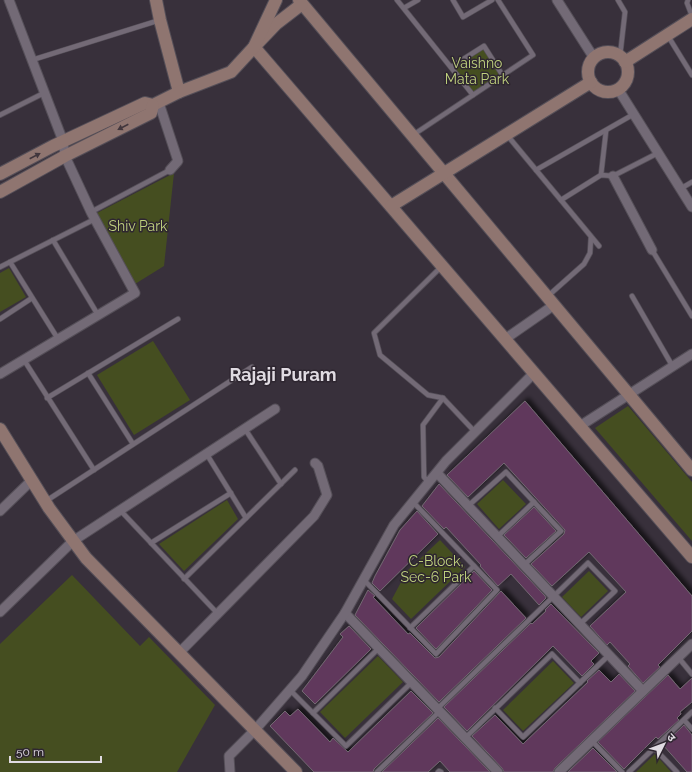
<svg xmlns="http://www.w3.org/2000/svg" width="692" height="772" font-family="Raleway,'Noto Sans Devanagari',sans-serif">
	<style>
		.green { fill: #454e20 }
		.building { fill: #60375c; stroke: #736872; filter: url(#shadow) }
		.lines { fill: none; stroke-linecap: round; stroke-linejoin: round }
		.lane-casing { stroke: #554f58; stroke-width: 6 }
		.street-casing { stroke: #554f58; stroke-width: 11 }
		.secondary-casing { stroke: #554f58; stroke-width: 14 }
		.lane { stroke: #736a76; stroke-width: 4.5 }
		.street { stroke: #736a76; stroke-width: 9 }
		.secondary { stroke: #8f7570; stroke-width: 12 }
		.oneway { fill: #41363d }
		.labels { text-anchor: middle; stroke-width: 3; stroke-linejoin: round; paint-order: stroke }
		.park-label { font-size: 14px; fill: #c0d27e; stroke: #2e2630 }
		.district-label { font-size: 18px; font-weight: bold; fill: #e0dbe2; stroke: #2e2630 }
	</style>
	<defs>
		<filter id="shadow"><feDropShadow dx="3.5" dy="-3.5" stdDeviation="2" flood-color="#0009"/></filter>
	</defs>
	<rect width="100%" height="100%" fill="#38303b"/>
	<g class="green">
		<path d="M484,48L501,75L474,93L453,67Z"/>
		<path d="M174,173L164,266L135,284L97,213Z"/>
		<path d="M9,268L26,297L0,312V273Z"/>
		<path d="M153,341L190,400L134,435L97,375Z"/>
		<path d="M628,406L692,482V541L595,428Z"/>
		<path d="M503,480L526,504L499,529L477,504Z"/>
		<path d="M227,500L238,519L184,571L159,544Z"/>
		<path d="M440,540L465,567L411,619L392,599L407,571Z"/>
		<path d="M589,571L608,591L581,617L562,597Z"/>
		<path d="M72,575L140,646L149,637L215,705L177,772H0V644Z"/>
		<path d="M378,656L403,682L345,738L320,712Z"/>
		<path d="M553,661L574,683L523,731L503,710Z"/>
		<path d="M655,754L671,772H636Z"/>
	</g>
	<g class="building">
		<path d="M525,401L692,596V631L658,665L660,667L643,683L628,666L630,664L610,642L607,645L590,626L626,592L589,552L552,586L531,564L564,534L565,530L504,463L468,497L447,475Z"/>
		<path d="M439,484L545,596L546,598L539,605L511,574L498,586L480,566L481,565L446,527L444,529L422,506Z"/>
		<path d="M534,507L556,531L526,558L504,535Z"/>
		<path d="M417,511L438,534L380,591L372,583L375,576L400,530Z"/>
		<path d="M474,571L492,590L436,649L416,628Z"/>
		<path d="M368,590L375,596L373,597L408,634L410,633L435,658L439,657L501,591L526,618L439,702L355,615Z"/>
		<path d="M551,604L599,653L591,661L594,664L582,676L553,646L467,731L444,707L531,623L532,624L546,611L545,610Z"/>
		<path d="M349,626L371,649L315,704L302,691L343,637L340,634Z"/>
		<path d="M599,670L611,682L619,674L635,691L555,768L553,772H504L502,768L472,736L495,715L523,744L588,682L587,681Z"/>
		<path d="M668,675L680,689L692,678V702L680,712L681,714L677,718L679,720L658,739L656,737L624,769L598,742Z"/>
		<path d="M411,691L433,713L374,769L373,772H314L270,726L285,711L290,716L298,709L330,742L333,738L348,752Z"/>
		<path d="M438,718L490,772H450L440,761L428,772H382Z"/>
		<path d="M684,725L692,735V772H687L663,745Z"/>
		<path d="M593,748L617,772H568Z"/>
	</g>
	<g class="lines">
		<g class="lane-casing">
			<g id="lane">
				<path d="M397,0L473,95"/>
				<path d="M453,0L463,17L492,0"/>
				<path d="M618,0L625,12L620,56"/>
				<path d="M688,0L687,3L692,16"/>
				<path d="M404,8L418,0"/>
				<path d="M668,36L692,75"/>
				<path d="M32,60L160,20"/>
				<path d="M451,67L484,46L503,76"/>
				<path d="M0,115L44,93"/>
				<path d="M413,135L533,55L498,0"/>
				<path d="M507,135L599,246"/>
				<path d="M536,170L634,114"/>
				<path d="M601,175L606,131"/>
				<path d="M680,189L692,182"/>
				<path d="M561,200L601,175L613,176L658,153"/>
				<path d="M91,212L170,170"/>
				<path d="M53,240L98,315"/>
				<path d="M652,250L692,316"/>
				<path d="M10,262L58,339"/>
				<path d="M0,267L95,219"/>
				<path d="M441,267L374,333L380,355L428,395L443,398"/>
				<path d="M548,296L584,264L590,253L591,237"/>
				<path d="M632,296L673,367"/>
				<path d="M0,319L32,298"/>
				<path d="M24,360L94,470"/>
				<path d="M88,373L133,444"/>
				<path d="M47,398L178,319"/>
				<path d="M245,429L281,484"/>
				<path d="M206,453L246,518"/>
				<path d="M429,483L424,477L423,425L443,398L475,432"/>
				<path d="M46,501L252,367"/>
				<path d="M468,506L506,472L561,531L524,565"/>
				<path d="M120,510L218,614"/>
				<path d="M497,537L534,502"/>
				<path d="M151,543L231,493"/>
				<path d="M184,579L295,470"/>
				<path d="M364,580L436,654L497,590L413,502"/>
				<path d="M410,628L474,566"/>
				<path d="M678,657L692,674"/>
				<path d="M290,690L346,746L412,682"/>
				<path d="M495,708L523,737L609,655"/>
				<path d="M437,709L588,563L615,591L580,624"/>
				<path d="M313,713L379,648"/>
				<path d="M684,720L692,729"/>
				<path d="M465,738L552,654L580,683"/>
				<path d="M592,741L622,772"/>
				<path d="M654,748L677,772"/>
				<path d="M377,772L440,711"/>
				<path d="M438,772L439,771L441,772"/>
				<path d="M629,772L692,712"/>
			</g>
		</g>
		<g class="street-casing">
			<g id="street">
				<path d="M557,0L594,58"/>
				<path d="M618,89L692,207"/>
				<path d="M159,103L178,161L170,170"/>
				<path d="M613,176L652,250"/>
				<path d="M505,339L554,305"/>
				<path d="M0,374L135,293L91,212L65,156L63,141L9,0"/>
				<path d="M580,426L692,354"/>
				<path d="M437,473L643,691"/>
				<path d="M0,511L32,480"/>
				<path d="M0,612L73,541L275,409"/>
				<path d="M345,613L498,772"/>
				<path d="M179,653L314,516L327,495L318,466L315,463"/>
				<path d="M230,772L229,756L255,730L302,676L345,613L394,525L446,461L534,373"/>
				<path d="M559,772L692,644"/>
			</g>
		</g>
		<g class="secondary-casing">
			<g id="secondary">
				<path d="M156,0L160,20L179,92"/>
				<path d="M299,0L692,470"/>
				<path d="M302,4L276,24L254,47L692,557"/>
				<circle cx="608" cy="72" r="20"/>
				<path d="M625,62L692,19"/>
				<path d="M0,174L53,146L145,103L153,105L179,92L231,72L254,47L276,0"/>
				<path d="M0,192L65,156L151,113L153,105"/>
				<path d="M391,206L591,82"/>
				<path d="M0,429L49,508L86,558L296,772"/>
			</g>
		</g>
		<use href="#lane" class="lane"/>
		<use href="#street" class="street"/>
		<use href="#secondary" class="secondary"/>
	</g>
	<defs><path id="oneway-solid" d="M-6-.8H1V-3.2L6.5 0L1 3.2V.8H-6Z"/></defs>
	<g class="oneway">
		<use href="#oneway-solid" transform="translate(123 127) rotate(153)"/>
		<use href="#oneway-solid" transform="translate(35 156) rotate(-27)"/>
	</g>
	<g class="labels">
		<g class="park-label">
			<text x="477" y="68">Vaishno<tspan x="477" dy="16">Mata Park</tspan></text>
			<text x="138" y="231">Shiv Park</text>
			<text x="436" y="566">C-Block,<tspan x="436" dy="16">Sec-6 Park</tspan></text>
		</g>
		<g class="district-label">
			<text x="283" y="381">Rajaji Puram</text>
		</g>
	</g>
	<g transform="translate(664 744) rotate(48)" stroke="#2e2630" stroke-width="3" paint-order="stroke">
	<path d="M0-3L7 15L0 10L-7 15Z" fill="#e0dbe2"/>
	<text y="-6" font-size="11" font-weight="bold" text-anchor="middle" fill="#e0dbe2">उ</text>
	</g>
	<path d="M10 756v6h91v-6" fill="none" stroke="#e0dbe2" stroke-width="2"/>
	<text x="16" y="756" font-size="12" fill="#e0dbe2" stroke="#2e2630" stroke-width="3" paint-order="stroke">50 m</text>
</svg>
